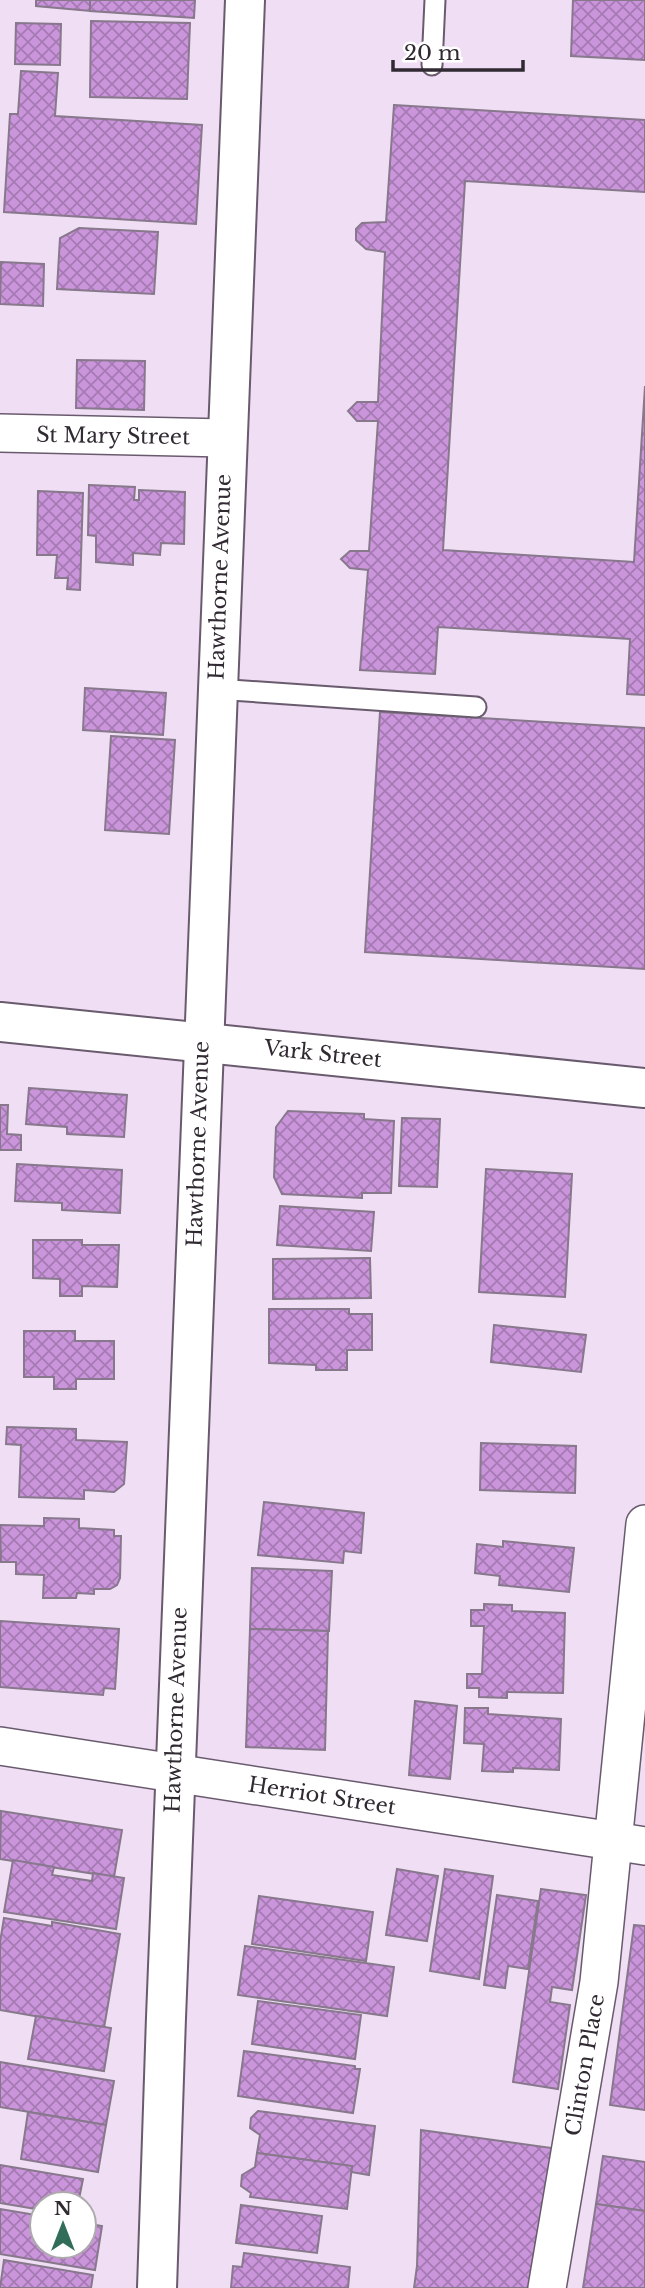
<svg xmlns="http://www.w3.org/2000/svg" width="645" height="2288" font-family="'Libre Baskerville',serif">
	<style>
		.building { fill: url(#building-cross-hatch); stroke: #87788c; stroke-width: 2 }
		.lines { fill: none; stroke-linecap: round; stroke-linejoin: round }
		.lane-casing { stroke: #695b6d; stroke-width: 23 }
		.street-casing { stroke: #695b6d; stroke-width: 40 }
		.secondary-casing { stroke: #695b6d; stroke-width: 42 }
		.lane { stroke: #fff; stroke-width: 19 }
		.street { stroke: #fff; stroke-width: 37 }
		.secondary { stroke: #fff; stroke-width: 38 }
		.labels { text-anchor: middle; stroke-width: 5; stroke-linejoin: round; paint-order: stroke }
		.street-label { font-size: 21px; fill: #312a33; stroke: #fff }
	</style>
	<defs>
		<pattern id="building-cross-hatch" width="8" height="8" patternUnits="userSpaceOnUse" patternTransform="scale(1.75)"><rect width="8" height="8" fill="#cb95dc"/><path d="M0 0l8 8M0 8l8-8" fill="none" stroke="#a57ab3"/></pattern>
	</defs>
	<rect width="100%" height="100%" fill="#efdef4"/>
	<g class="building">
		<path d="M36,0H90V11L36,6Z"/>
		<path d="M90,0H195L194,18L90,11Z"/>
		<path d="M573,0H645V60L571,56Z"/>
		<path d="M91,21L190,23L187,99L90,97Z"/>
		<path d="M16,23L61,24L60,65L15,64Z"/>
		<path d="M21,71L58,73L55,116L202,125L196,224L4,212L10,114H18Z"/>
		<path d="M394,105L645,120V192L465,181L443,550L634,562L645,386V695L627,694L630,639L438,627L435,674L360,670L368,570L350,568L341,559L350,551H369L378,421H357L348,411L357,402H378L385,252L366,249L356,240V229L362,223L386,222Z"/>
		<path d="M79,228L158,232L154,294L57,289L60,238Z"/>
		<path d="M1,262L44,264L43,306L0,304Z"/>
		<path d="M77,360L145,361L144,410L76,408Z"/>
		<path d="M89,485L135,487L134,500H139V490L185,492L184,544L161,543L160,555L133,553V565L96,562V536L88,535Z"/>
		<path d="M38,491L83,493L80,590L67,589L68,578H55L57,555H37Z"/>
		<path d="M85,688L166,693L163,735L83,730Z"/>
		<path d="M380,712L645,728V969L365,952Z"/>
		<path d="M111,736L175,740L169,834L105,830Z"/>
		<path d="M29,1088L127,1095L124,1137L67,1134V1127L26,1124Z"/>
		<path d="M0,1105H8L7,1134L21,1135V1150H0Z"/>
		<path d="M288,1111L364,1114V1119L394,1121L391,1193H362V1198L282,1194L274,1177L276,1127Z"/>
		<path d="M402,1118L440,1119L437,1187L399,1186Z"/>
		<path d="M17,1164L122,1170L120,1213L62,1210V1203L15,1201Z"/>
		<path d="M486,1169L572,1174L565,1297L479,1292Z"/>
		<path d="M280,1206L374,1212L371,1251L277,1245Z"/>
		<path d="M33,1240H82V1245H119L117,1287L82,1286V1296H60V1279L33,1278Z"/>
		<path d="M370,1258L371,1298L273,1299V1259Z"/>
		<path d="M269,1309H349V1314H372V1350H347V1370H316V1365L269,1363Z"/>
		<path d="M494,1325L586,1335L581,1372L491,1362Z"/>
		<path d="M24,1331H75V1341H114V1379H76V1389H54V1377H24Z"/>
		<path d="M7,1427L76,1429V1440L127,1442L124,1484L114,1492L84,1490V1499L19,1497L21,1445L6,1444Z"/>
		<path d="M481,1443L576,1446L575,1493L480,1490Z"/>
		<path d="M264,1502L364,1513L361,1553L344,1551L343,1563L258,1555Z"/>
		<path d="M44,1518L79,1519V1528L114,1530V1536H121L120,1578L117,1585L110,1589H94V1594L77,1593L76,1598H43L44,1575L16,1574V1562H1L0,1525L44,1526Z"/>
		<path d="M503,1541L574,1548L569,1592L499,1585L500,1576L475,1573L477,1544L503,1547Z"/>
		<path d="M252,1568L332,1571L329,1631L250,1629Z"/>
		<path d="M484,1604L512,1605V1611L565,1613L563,1693L507,1692V1698L479,1697V1688H467V1674H482L484,1626H471V1610H484Z"/>
		<path d="M0,1621L119,1629L115,1689L104,1688L103,1695L0,1687Z"/>
		<path d="M250,1629L328,1631L325,1750L246,1747Z"/>
		<path d="M415,1701L457,1706L450,1779L409,1775Z"/>
		<path d="M465,1708H488V1714L561,1719L559,1770L513,1768V1772L482,1771L484,1744L464,1743Z"/>
		<path d="M1,1811L122,1830L114,1877L0,1859Z"/>
		<path d="M13,1860L54,1867L52,1875L92,1881L93,1873L124,1878L116,1929L4,1912Z"/>
		<path d="M397,1869L438,1876L427,1941L386,1935Z"/>
		<path d="M445,1869L493,1876L479,1979L430,1971Z"/>
		<path d="M541,1889L586,1895L572,1990L552,1987L550,2002L570,2005L558,2089L513,2082Z"/>
		<path d="M497,1895L538,1901L528,1969L508,1966L505,1988L484,1985Z"/>
		<path d="M259,1896L373,1912L366,1961L252,1944Z"/>
		<path d="M4,1918L52,1926V1922L120,1934L104,2028L0,2010V1942Z"/>
		<path d="M634,1925L645,1926V2110L610,2105Z"/>
		<path d="M245,1946L394,1967L387,2016L238,1995Z"/>
		<path d="M258,2001L361,2015L355,2059L252,2044Z"/>
		<path d="M36,2016L111,2028L104,2071L28,2059Z"/>
		<path d="M244,2051L355,2066V2069H360L353,2113L238,2096Z"/>
		<path d="M0,2062L114,2081L106,2125L0,2107Z"/>
		<path d="M258,2111L375,2126L369,2175L351,2172L352,2166L257,2153L260,2135L250,2128L251,2118Z"/>
		<path d="M28,2112L106,2125L98,2172L21,2159Z"/>
		<path d="M421,2130L552,2148L532,2288H414L417,2266Z"/>
		<path d="M257,2153L352,2166L347,2209L250,2197L251,2193L241,2186L242,2175L255,2167Z"/>
		<path d="M603,2156L645,2162V2211L596,2204Z"/>
		<path d="M0,2165L83,2179L78,2204H42V2210L0,2203Z"/>
		<path d="M596,2204L645,2211V2288H583Z"/>
		<path d="M241,2205L322,2216L317,2253L236,2243Z"/>
		<path d="M0,2209L42,2216V2246H84V2223L102,2226L95,2270L0,2254Z"/>
		<path d="M244,2253L350,2267L348,2288H231L233,2266L242,2267Z"/>
		<path d="M4,2260L93,2275L91,2288H0Z"/>
	</g>
	<g class="lines">
		<g class="lane-casing">
			<g id="lane">
				<path d="M432,65L435,0"/>
				<path d="M216,689L476,707"/>
			</g>
		</g>
		<g class="street-casing">
			<g id="street">
				<path d="M0,433L225,438"/>
				<path d="M0,1746L645,1846"/>
				<path d="M547,2288L599,1982L645,1524"/>
			</g>
		</g>
		<g class="secondary-casing">
			<g id="secondary">
				<path d="M0,1022L645,1088"/>
				<path d="M157,2288C182,1525 210,762 245,0"/>
			</g>
		</g>
		<use href="#lane" class="lane"/>
		<use href="#street" class="street"/>
		<use href="#secondary" class="secondary"/>
	</g>
	<g class="labels">
		<g class="street-label">
			<text transform="translate(113 436) rotate(1)" y="7">St Mary Street</text>
			<text transform="translate(220 577) rotate(-88)" y="7">Hawthorne Avenue</text>
			<text transform="translate(323 1054) rotate(6)" y="7">Vark Street</text>
			<text transform="translate(198 1144) rotate(-88)" y="7">Hawthorne Avenue</text>
			<text transform="translate(176 1710) rotate(-88)" y="7">Hawthorne Avenue</text>
			<text transform="translate(322 1796) rotate(9)" y="7">Herriot Street</text>
			<text transform="translate(585 2065) rotate(-80)" y="7">Clinton Place</text>
		</g>
	</g>
	<g transform="translate(63 2225)"><circle r="33" fill="#ffffff" stroke="#adaaad" stroke-width="2"/>
	<path d="M0-5L12 26L0 18L-12 26Z" fill="#316d58"/>
	<text y="-10" font-size="19" font-weight="bold" text-anchor="middle" fill="#312a33">N</text>
	</g>
	<path d="M393 60v10h130v-10" fill="none" stroke="#312a33" stroke-width="3.5"/>
	<text x="404" y="60" font-size="21" fill="#312a33" stroke="#ffffff" stroke-width="5" paint-order="stroke">20 m</text>
</svg>
